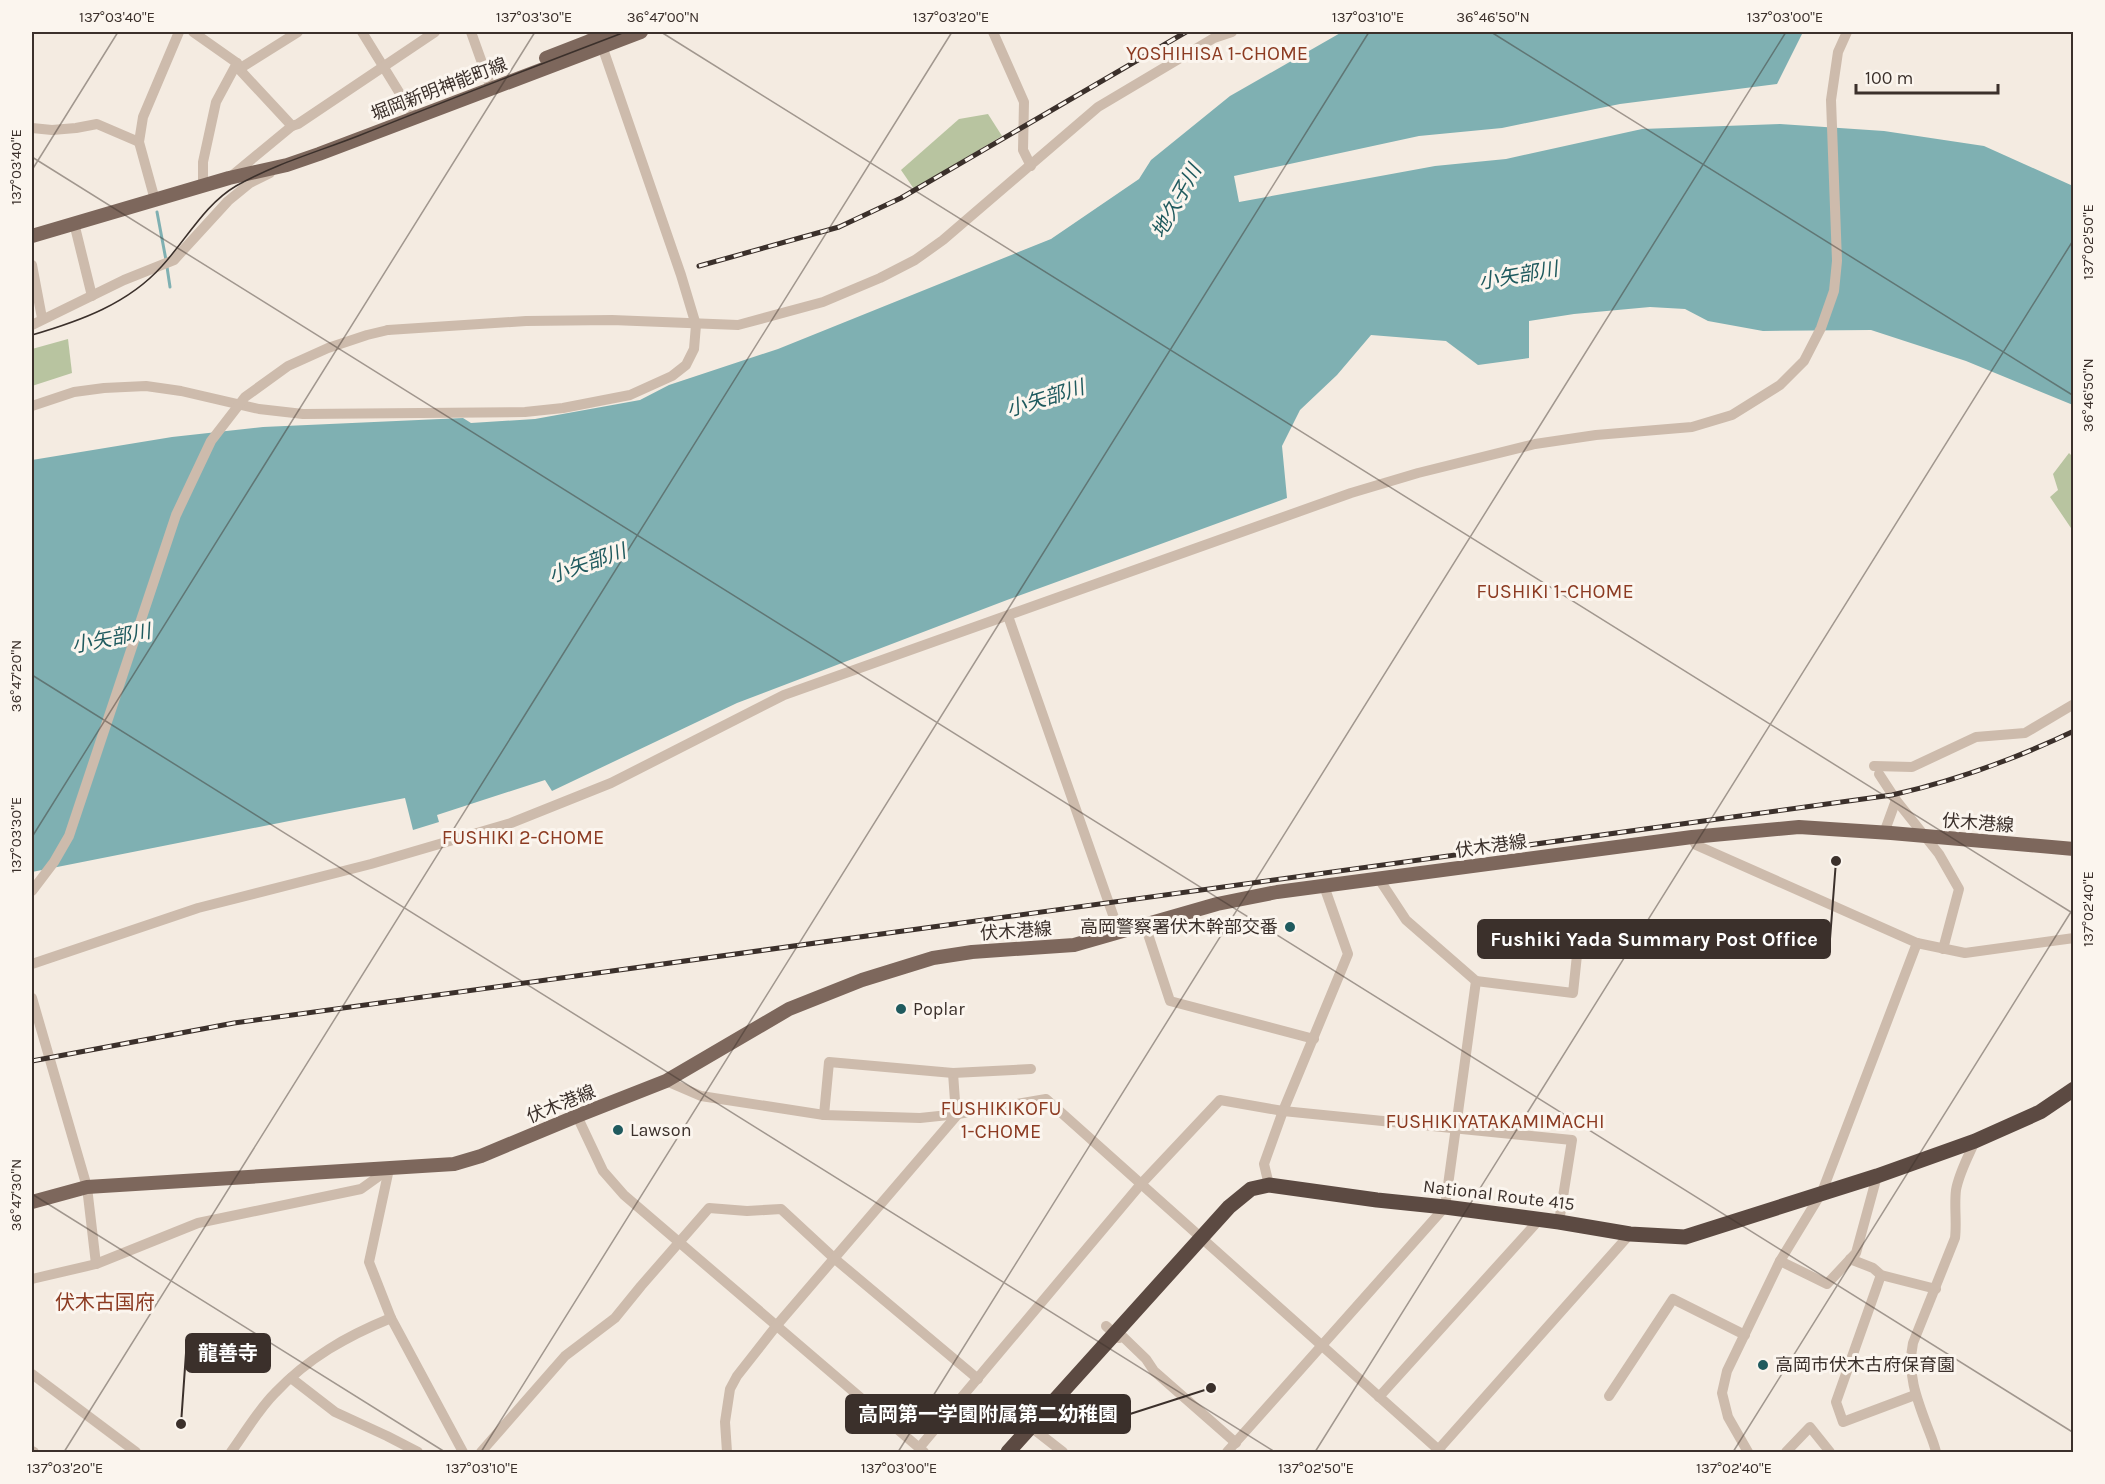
<svg xmlns="http://www.w3.org/2000/svg" width="2105" height="1484" font-family="Karla,'Noto Sans JP',sans-serif">
	<style>
		.green { fill: #b8c4a0 }
		.water { fill: #7fb0b2 }
		.lines { fill: none; stroke-linecap: round; stroke-linejoin: round }
		.stream { stroke: #7fb0b2; stroke-width: 3 }
		.minor { stroke: #cdbbac; stroke-width: 10 }
		.major { stroke: #7d675c; stroke-width: 14 }
		.highway { stroke: #5c4a42; stroke-width: 15 }
		.tram { stroke: #3b302b; stroke-width: 1.5 }
		.rail-casing { stroke: #3b302b; stroke-width: 5 }
		.rail { stroke: #fbf5ee; stroke-width: 3; stroke-dasharray: 9; stroke-linecap: butt }
		.minor-bridge { stroke: #cdbbac; stroke-width: 10 }
		.ticks { fill: none; stroke: #3b302b; stroke-width: 1.5; stroke-opacity: 0.45 }
		.poi-dot { fill: #1f5a5e; stroke: #fbf5ee; stroke-width: 2 }
		.labels { text-anchor: middle; stroke-width: 6; stroke-linejoin: round; paint-order: stroke }
		.street-label { font-size: 18px; fill: #3b302b; stroke: #fbf5ee }
		.poi-label { font-size: 18px; fill: #3b302b; stroke: #fbf5ee; text-anchor: start }
		.neighbourhood-label { font-size: 20px; fill: #8c3b22; stroke: #fbf5ee }
		.water-label { font-size: 20px; font-style: italic; fill: #1f5a5e; stroke: #fbf5ee }
		.leader { fill: none; stroke: #3b302b; stroke-width: 2 }
		.callout-dot { fill: #3b302b; stroke: #fbf5ee; stroke-width: 2 }
		.callout { fill: #3b302b; stroke: #3b302b; stroke-width: 2 }
		.callout-label { font-size: 20px; text-anchor: middle; font-weight: bold; fill: #fff }
		.neatline { fill: none; stroke: #3b302b; stroke-width: 2 }
		.ticks-label { font-size: 15px; text-anchor: middle; fill: #3b302b }
	</style>
	<rect width="100%" height="100%" fill="#f4ebe1"/>
	<g class="green">
		<path d="M988,114L1002,136L914,189L901,170L959,119Z"/>
		<path d="M68,339L72,373L32,386V349Z"/>
		<path d="M2069,453L2073,457V531L2050,497L2058,490L2053,474Z"/>
	</g>
	<path class="water" d="M1342,32H1803L1777,84L1620,104L1502,128L1419,136L1234,176L1239,202L1435,166L1506,159L1642,129L1780,124L1884,131L1984,146L2073,186V405L1966,361L1871,330L1763,331L1708,321L1685,309L1650,307L1574,314L1529,321V358L1478,365L1446,341L1371,335L1337,375L1300,410L1282,446L1287,498L1007,600L737,703L552,791L545,780L437,815L439,822L413,830L405,798L32,872V460L172,437L263,427L463,418L471,423L535,419L640,400L669,385L778,349L1051,239L1139,179L1151,160L1230,96Z"/>
	<g class="lines">
		<g class="stream">
			<path d="M157,212L166,260"/>
			<path d="M167,267L170,287"/>
		</g>
		<g class="minor">
			<path d="M193,32L237,63L239,69L292,126"/>
			<path d="M362,32L415,118"/>
			<path d="M471,32L491,88"/>
			<path d="M993,32L1024,102L1023,150L1031,166"/>
			<path d="M239,69L298,32"/>
			<path d="M32,128L52,130L76,128L97,124L139,142"/>
			<path d="M229,178L292,126L298,124L435,32"/>
			<path d="M203,186V162L216,102L237,63"/>
			<path d="M155,200L139,142L143,117L179,32"/>
			<path d="M74,223L92,296"/>
			<path d="M32,265L42,318"/>
			<path d="M32,325L124,280L174,260L228,201L250,183L270,173"/>
			<path d="M388,330L526,321L612,320L738,325L823,302L880,278L915,260L943,240L1098,107L1214,38L1232,32"/>
			<path d="M32,406L74,392L104,388L146,386L181,391L259,409L303,414L525,412L563,408L630,395L672,376L686,365L694,349L696,325L681,275L602,46L594,39L591,32"/>
			<path d="M1008,616L1119,932"/>
			<path d="M1874,766L1912,767L1976,737L2025,733L2074,704"/>
			<path d="M1879,774L1896,800L1939,854L1959,889L1943,949"/>
			<path d="M1884,833L1896,800"/>
			<path d="M1692,837L1696,845L1917,943L1965,953L2074,938"/>
			<path d="M1379,879L1406,920L1476,981L1573,993L1579,936L1515,925"/>
			<path d="M1145,925L1170,1001L1314,1039"/>
			<path d="M32,964L198,908L371,864L511,823L611,783L784,695L1351,493L1418,473L1535,444L1596,435L1692,427L1732,415L1780,385L1804,361L1821,328L1834,291L1837,261L1831,100L1838,52L1847,32"/>
			<path d="M32,998L87,1187L96,1264"/>
			<path d="M953,1073L956,1115"/>
			<path d="M666,1081L701,1096L824,1115L920,1118L958,1114L1046,1099L1441,1452"/>
			<path d="M824,1115L829,1062L953,1073L1031,1069"/>
			<path d="M577,1116L603,1171L624,1195L924,1452"/>
			<path d="M389,1169L369,1262L391,1318L463,1452"/>
			<path d="M1269,1185L1264,1164L1283,1111L1348,954L1324,886"/>
			<path d="M1850,1259L1873,1268L1881,1275L1936,1289"/>
			<path d="M1780,1261L1827,1284L1856,1253L1877,1176"/>
			<path d="M1881,1275L1836,1402L1843,1422L1915,1395"/>
			<path d="M32,1279L96,1264L198,1223L361,1189L389,1169"/>
			<path d="M1106,1326L1119,1338"/>
			<path d="M1118,1332L1146,1359L1154,1371L1236,1443"/>
			<path d="M32,1374L136,1452"/>
			<path d="M291,1378L335,1412L387,1436L418,1452"/>
			<path d="M1609,1396L1673,1299L1745,1335"/>
			<path d="M1379,1397L1539,1220"/>
			<path d="M1031,1427L1063,1452"/>
			<path d="M919,1448L1141,1184L1220,1100L1283,1111L1572,1140L1559,1222"/>
			<path d="M1438,1450L1630,1234"/>
			<path d="M32,1451L34,1452"/>
			<path d="M231,1452C245,1433 258,1410 275,1393C308,1358 347,1336 391,1318"/>
			<path d="M481,1452L565,1356L615,1318L641,1286L709,1208L747,1211L781,1209L835,1259L978,1379"/>
			<path d="M727,1452L725,1422L730,1389L737,1376L777,1325L958,1114"/>
			<path d="M1227,1452L1445,1207L1476,981"/>
			<path d="M1748,1452L1728,1417L1722,1393L1727,1371L1780,1261L1822,1192L1917,943"/>
			<path d="M1786,1452L1810,1427L1830,1452"/>
			<path d="M1936,1452C1934,1443 1930,1434 1927,1426C1916,1397 1907,1373 1913,1343L1955,1238C1957,1222 1954,1206 1956,1190C1959,1173 1968,1157 1975,1141"/>
		</g>
		<g class="major">
			<path d="M546,58L613,32"/>
			<path d="M32,236L229,178L287,165L319,154L641,32"/>
			<path d="M32,1202L87,1187L454,1164L481,1156L577,1116L666,1081L789,1009L862,980L933,958L972,952L1074,945L1217,904L1277,892L1692,837L1799,827L1891,833L2074,849"/>
		</g>
		<path class="highway" d="M1008,1452L1229,1207L1251,1189L1269,1185L1377,1200L1445,1207L1559,1222L1630,1234L1685,1237L1877,1176L1975,1141L2040,1112L2074,1089"/>
		<path class="tram" d="M32,335C80,321 128,304 162,266C186,240 205,204 236,186C275,164 317,152 358,136C447,100 536,66 625,32"/>
		<g class="rail-casing">
			<g id="rail">
				<path d="M699,266L839,227L901,198L1186,32"/>
				<path d="M32,1061L234,1023L1892,795C1955,781 2015,759 2074,731"/>
			</g>
		</g>
		<use href="#rail" class="rail"/>
		<path class="minor-bridge" d="M32,891L54,862L69,836L176,515L211,441L245,397L288,366L328,348L367,335L388,330"/>
	</g>
	<path class="ticks" d="M661,32L2074,914M1491,32L2074,396M32,157L2074,1433M32,170L118,32M32,675L1275,1452M32,837L535,32M32,1194L445,1452M64,1452L952,32M481,1452L1369,32M898,1452L1786,32M1315,1452L2074,239M1733,1452L2074,907"/>
	<g class="poi-dot">
		<circle cx="1290" cy="927" r="6"/>
		<circle cx="901" cy="1009" r="6"/>
		<circle cx="618" cy="1130" r="6"/>
		<circle cx="1763" cy="1365" r="6"/>
	</g>
	<g class="labels">
		<g class="street-label">
			<text transform="translate(439 89) rotate(-21)" y="6">堀岡新明神能町線</text>
			<text transform="translate(1978 823) rotate(4)" y="6">伏木港線</text>
			<text transform="translate(1491 846) rotate(-8)" y="6">伏木港線</text>
			<text transform="translate(1016 931) rotate(-4)" y="6">伏木港線</text>
			<text transform="translate(561 1104) rotate(-22)" y="6">伏木港線</text>
			<text transform="translate(1499 1195) rotate(7)" y="6">National Route 415</text>
		</g>
		<g class="poi-label">
			<text x="1278" y="933" text-anchor="end">高岡警察署伏木幹部交番</text>
			<text x="913" y="1015">Poplar</text>
			<text x="630" y="1136">Lawson</text>
			<text x="1775" y="1371">高岡市伏木古府保育園</text>
		</g>
		<g class="neighbourhood-label">
			<text x="1217" y="60">YOSHIHISA 1-CHOME</text>
			<text x="1555" y="598">FUSHIKI 1-CHOME</text>
			<text x="523" y="844">FUSHIKI 2-CHOME</text>
			<text x="1001" y="1115">FUSHIKIKOFU<tspan x="1001" dy="23">1-CHOME</tspan></text>
			<text x="1495" y="1128">FUSHIKIYATAKAMIMACHI</text>
			<text x="105" y="1309">伏木古国府</text>
		</g>
		<g class="water-label">
			<text transform="translate(1176 201) rotate(-61)" y="7">地久子川</text>
			<text transform="translate(1518 275) rotate(-10)" y="7">小矢部川</text>
			<text transform="translate(1045 398) rotate(-17)" y="7">小矢部川</text>
			<text transform="translate(587 563) rotate(-19)" y="7">小矢部川</text>
			<text transform="translate(111 638) rotate(-11)" y="7">小矢部川</text>
		</g>
	</g>
	<path class="leader" d="M1836 861L1830 939M181 1424L186 1353M1211 1388L1130 1414"/>
	<g class="callout-dot">
		<circle cx="1836" cy="861" r="6"/>
		<circle cx="181" cy="1424" r="6"/>
		<circle cx="1211" cy="1388" r="6"/>
	</g>
	<g class="callout">
		<rect x="1478" y="920" width="352" height="38" rx="6"/>
		<rect x="186" y="1334" width="84" height="38" rx="6"/>
		<rect x="846" y="1395" width="284" height="38" rx="6"/>
	</g>
	<g class="callout-label">
		<text x="1654" y="946">Fushiki Yada Summary Post Office</text>
		<text x="228" y="1360">龍善寺</text>
		<text x="988" y="1421">高岡第一学園附属第二幼稚園</text>
	</g>
	<rect width="2105" height="1484" fill="none" stroke="#fbf5ee" stroke-width="66"/>
	<path d="M1856 84v9h142v-9" fill="none" stroke="#3b302b" stroke-width="3"/>
	<text x="1865" y="84" font-size="18" fill="#3b302b" stroke="#fbf5ee" stroke-width="4.5" paint-order="stroke">100 m</text>
	<rect x="33" y="33" width="2039" height="1418" class="neatline"/>
	<g class="ticks-label">
		<text x="117" y="22">137°03'40"E</text>
		<text x="534" y="22">137°03'30"E</text>
		<text x="663" y="22">36°47'00"N</text>
		<text x="951" y="22">137°03'20"E</text>
		<text x="1368" y="22">137°03'10"E</text>
		<text x="1493" y="22">36°46'50"N</text>
		<text x="1785" y="22">137°03'00"E</text>
		<text transform="translate(16 167) rotate(-90)" y="5">137°03'40"E</text>
		<text transform="translate(2088 242) rotate(-90)" y="5">137°02'50"E</text>
		<text transform="translate(2088 395) rotate(-90)" y="5">36°46'50"N</text>
		<text transform="translate(16 676) rotate(-90)" y="5">36°47'20"N</text>
		<text transform="translate(16 835) rotate(-90)" y="5">137°03'30"E</text>
		<text transform="translate(2088 909) rotate(-90)" y="5">137°02'40"E</text>
		<text transform="translate(16 1195) rotate(-90)" y="5">36°47'30"N</text>
		<text x="65" y="1473">137°03'20"E</text>
		<text x="482" y="1473">137°03'10"E</text>
		<text x="899" y="1473">137°03'00"E</text>
		<text x="1316" y="1473">137°02'50"E</text>
		<text x="1734" y="1473">137°02'40"E</text>
	</g>
</svg>
